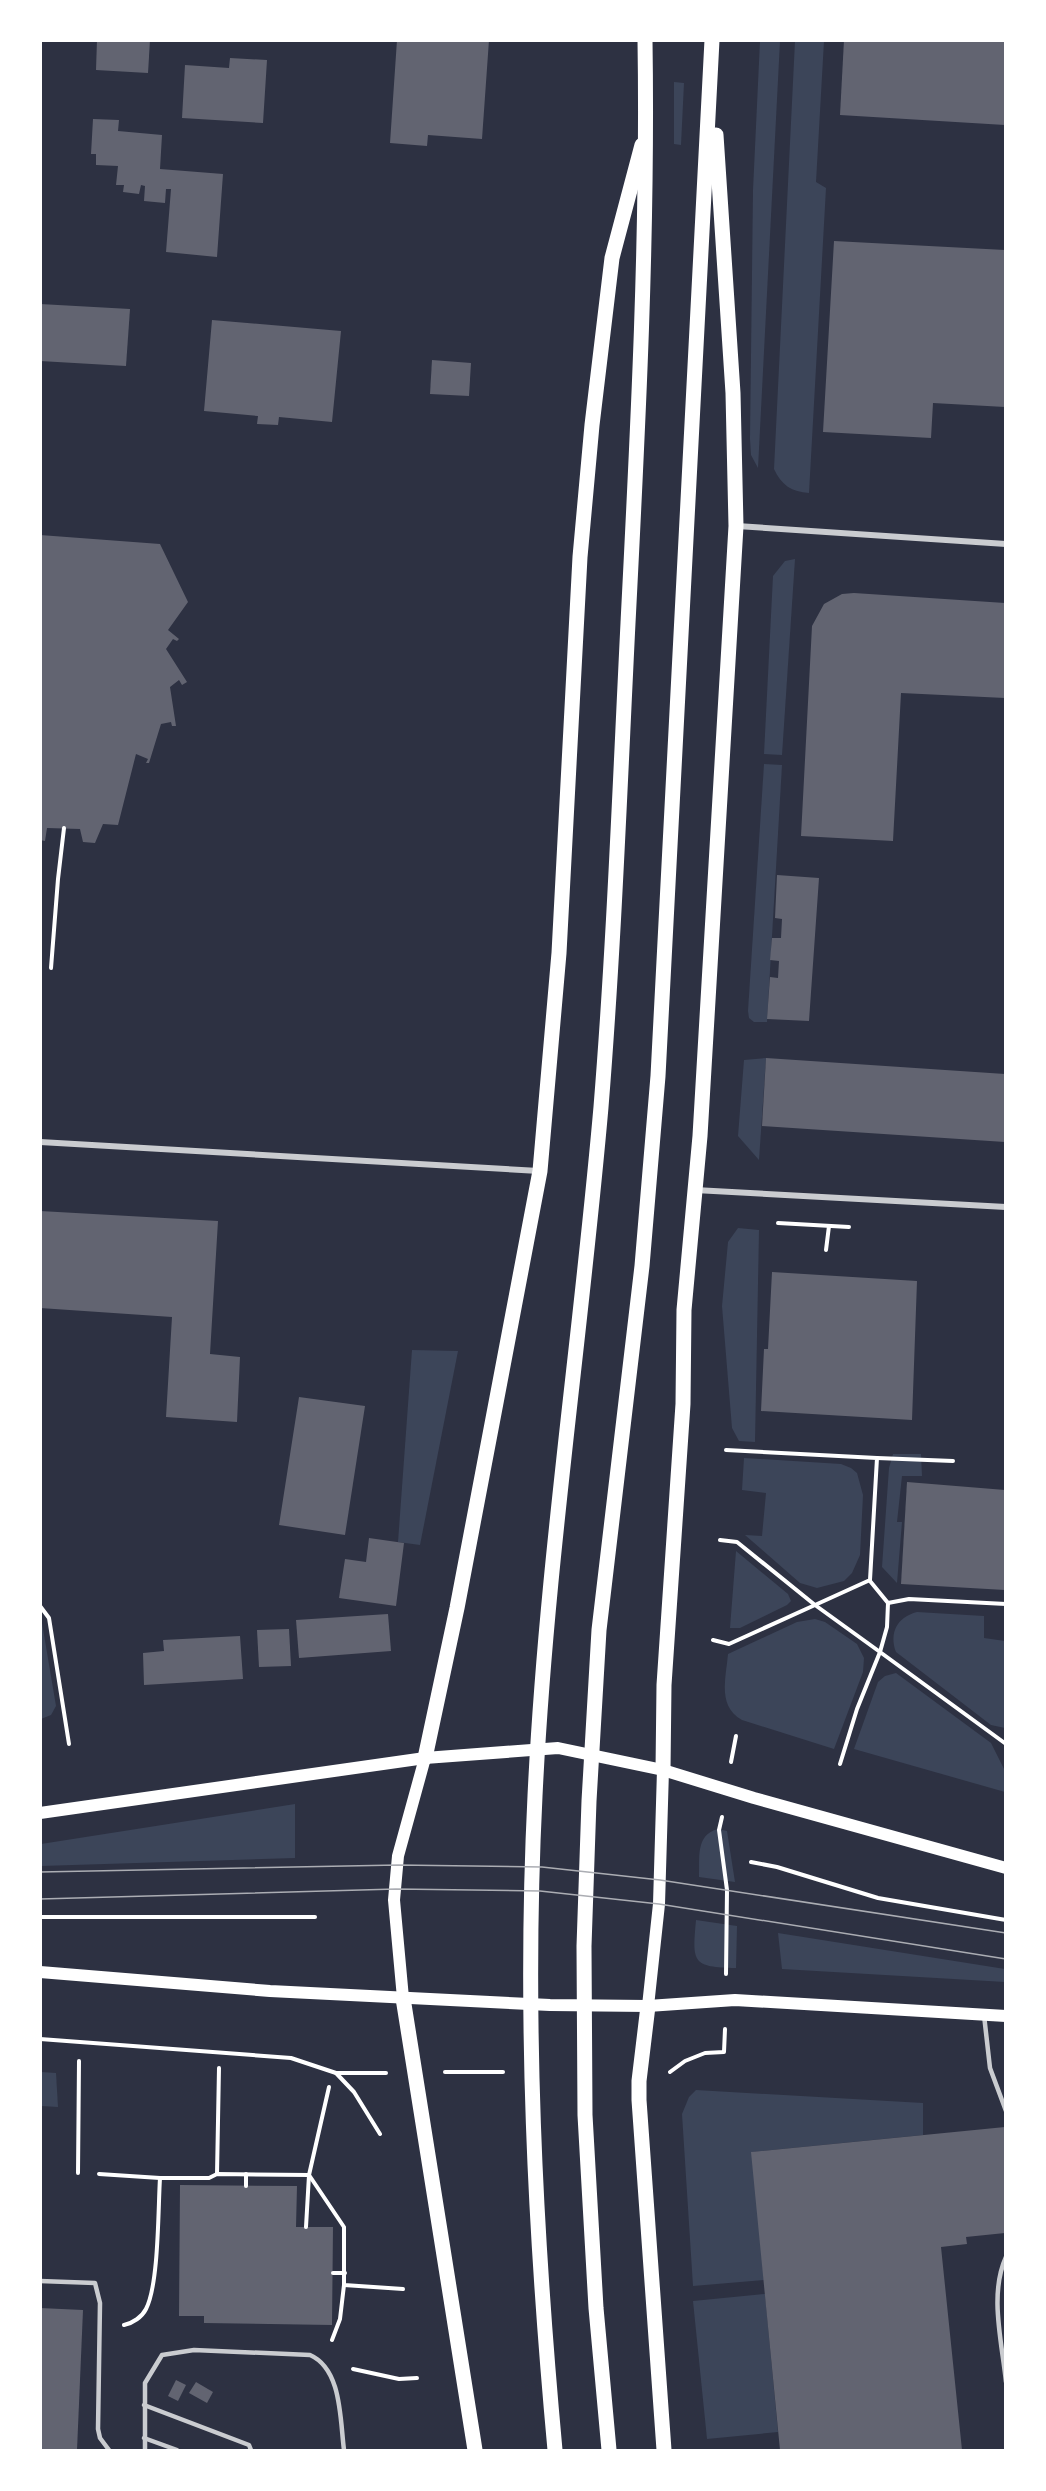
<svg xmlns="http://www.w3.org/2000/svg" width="1046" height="2491" font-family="Overpass,sans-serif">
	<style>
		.green { fill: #3c4559 }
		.building { fill: #626471 }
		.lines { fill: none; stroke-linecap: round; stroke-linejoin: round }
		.path { stroke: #fff; stroke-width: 4 }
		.service { stroke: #caccd0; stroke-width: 4.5 }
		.minor { stroke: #caccd0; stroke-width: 6 }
		.secondary { stroke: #fff; stroke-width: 12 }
		.primary { stroke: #fff; stroke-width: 15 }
		.tram { stroke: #abadb3; stroke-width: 1.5 }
	</style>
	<rect width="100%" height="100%" fill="#2d3142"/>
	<g class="green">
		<path d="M760,41H780L758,468L751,455L750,439L753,190Z"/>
		<path d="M795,41H824L816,182L826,188L809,493C792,492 781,485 774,469Z"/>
		<path d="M674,82L684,83L681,145L674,144Z"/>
		<path d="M795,559L782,755L764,754L773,576L785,561Z"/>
		<path d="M764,764L782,765L767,1022H754L749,1018L748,1011Z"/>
		<path d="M766,1058L759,1160L738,1136L744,1060Z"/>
		<path d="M738,1228L759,1230L755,1442L739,1441L732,1428L722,1306L728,1242Z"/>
		<path d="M412,1350L458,1351L420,1545L398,1542Z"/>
		<path d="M893,1454H921L922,1476H902L897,1522H902L897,1583L882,1567L889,1468Z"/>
		<path d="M744,1458L841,1464L851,1468L857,1473L863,1495L860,1555L852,1573L844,1581L817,1588L800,1583L745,1535L762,1536L766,1493L742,1490Z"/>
		<path d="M736,1551L788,1594L791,1601L787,1605L740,1628H730Z"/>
		<path d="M40,1611L56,1706L51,1715L41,1719Z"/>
		<path d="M917,1612L984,1616V1638L1005,1641V1728L991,1725L896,1652C889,1633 897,1617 917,1612Z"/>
		<path d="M815,1619L825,1622L857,1644L864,1658L863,1672L834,1749L742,1720C717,1706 726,1678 728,1654L797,1622Z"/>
		<path d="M896,1673L991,1743L1004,1769L1005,1792L854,1749L878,1682L885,1676Z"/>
		<path d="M295,1804V1858L41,1866V1844Z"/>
		<path d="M718,1829L727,1831L735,1882L699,1877C700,1858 695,1835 718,1829Z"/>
		<path d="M696,1920L737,1926L736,1968C692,1967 692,1963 696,1920Z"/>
		<path d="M778,1933L1005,1969V1982L782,1969Z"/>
		<path d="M41,2072L56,2073L58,2107L41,2106Z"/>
		<path d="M696,2090L923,2103V2135L752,2152L764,2280L693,2286L682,2114L689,2097Z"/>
		<path d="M765,2294L778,2432L707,2439L693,2301Z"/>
	</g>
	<g class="building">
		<path d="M97,40H150L148,73L96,70Z"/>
		<path d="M397,40H489L482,139L428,135L427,146L390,143Z"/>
		<path d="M844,40H1005V125L840,115Z"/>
		<path d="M230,58L267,60L263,123L182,118L185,65L229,68Z"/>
		<path d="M93,119L119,120L118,131L162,135L160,169L223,174L217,257L166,252L171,189H166L165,203L144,201L145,186L141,185L139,194L123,192L124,185H116L118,166L96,165V154H91Z"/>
		<path d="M834,241L1005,250V407L933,403L931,438L823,432Z"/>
		<path d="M40,304L130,309L126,366L40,361Z"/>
		<path d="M212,320L341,331L332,422L279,417L278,425L257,424L258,416L204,411Z"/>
		<path d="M432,360L471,363L469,396L430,394Z"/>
		<path d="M40,535L160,544L188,602L168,630L179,639L177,641L173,639L166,649L187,682L182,685L179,680L170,687L176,726H172L171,722L161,724L149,763H146L148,759L136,754L118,825L103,824L95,843L83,842L80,829L47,828L45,841L40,840Z"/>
		<path d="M854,593L1005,603V698L901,693L893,841L801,836L812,626L824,604L842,594Z"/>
		<path d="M777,875L819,878L809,1021L767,1019L770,977L778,978L779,961L770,960L772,938H781L782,919L775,918Z"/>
		<path d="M766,1058L1005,1074V1142L762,1126Z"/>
		<path d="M40,1211L218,1221L210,1354L240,1357L237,1422L166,1417L172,1317L40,1308Z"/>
		<path d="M772,1272L917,1281L912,1420L761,1411L764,1349H768Z"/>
		<path d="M299,1397L365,1406L345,1535L279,1525Z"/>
		<path d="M907,1482L1005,1490V1590L901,1584Z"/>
		<path d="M369,1538L404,1543L396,1606L339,1598L345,1559L366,1562Z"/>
		<path d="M388,1614L391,1651L299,1658L296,1620Z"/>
		<path d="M289,1629L291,1666L259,1667L257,1630Z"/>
		<path d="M240,1636L243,1679L144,1685L143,1653L164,1651L163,1640Z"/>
		<path d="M1005,2127V2233L966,2237L967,2244L941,2247L962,2450H780L751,2152Z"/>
		<path d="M180,2185L297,2186L296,2227H333L332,2325L204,2323V2316H179Z"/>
		<path d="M40,2308L83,2310L77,2450H40Z"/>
		<path d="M176,2380L186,2385L178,2401L168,2396Z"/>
		<path d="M196,2382L213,2392L207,2403L189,2393Z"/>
	</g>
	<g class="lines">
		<g class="path">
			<path d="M51,968L58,879L64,828"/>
			<path d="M778,1223L849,1227"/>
			<path d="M826,1250L829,1226"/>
			<path d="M877,1458L953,1461"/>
			<path d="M720,1540L737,1542L815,1605L870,1580L877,1458L726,1450"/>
			<path d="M870,1581L888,1603"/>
			<path d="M1006,1604L909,1599L888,1603L887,1627L880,1652L1006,1744"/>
			<path d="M40,1606L49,1618L69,1744"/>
			<path d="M713,1640L729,1644L815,1605L880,1652L857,1709L840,1764"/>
			<path d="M731,1762L736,1736"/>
			<path d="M722,1817L719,1830L727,1890L726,1974"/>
			<path d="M751,1862L777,1867L878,1898L1006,1920"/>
			<path d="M40,1917H315"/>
			<path d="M40,2039L291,2058L336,2073L354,2092L380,2134"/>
			<path d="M445,2072H503"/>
			<path d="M670,2072L685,2061L705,2053L724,2052L725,2029"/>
			<path d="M336,2073H386"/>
			<path d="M78,2173L79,2061"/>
			<path d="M99,2174L160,2178"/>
			<path d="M217,2174L219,2068"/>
			<path d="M309,2175L344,2227V2285L403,2289"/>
			<path d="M246,2186V2174"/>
			<path d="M306,2227L309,2175L329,2087"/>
			<path d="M333,2273H345"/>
			<path d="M124,2325C133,2323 142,2317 146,2309C159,2284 158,2208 160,2178H209L217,2174L309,2175"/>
			<path d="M332,2340L340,2319L344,2285"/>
			<path d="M353,2369L399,2379L417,2378"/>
		</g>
		<g class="service">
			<path d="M984,2015L990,2068L1006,2111"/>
			<path d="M1006,2257C989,2294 1002,2342 1006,2382"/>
			<path d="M40,2281L95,2283L100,2303L98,2429L100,2438L109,2450"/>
			<path d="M144,2405L249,2445L251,2450"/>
			<path d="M144,2438L177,2450"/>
			<path d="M145,2450V2383L162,2355L194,2350L310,2355C342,2369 340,2420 344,2450"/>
		</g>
		<g class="minor">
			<path d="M737,526L1006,544"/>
			<path d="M40,1142L539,1171"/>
			<path d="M695,1190L1006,1207"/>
		</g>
		<g class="secondary">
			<path d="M40,1813L425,1758L558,1748L663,1770L754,1798L1006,1868"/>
			<path d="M40,1972L270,1991L550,2005L648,2006L735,2000L1006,2016"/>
			<path d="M403,1998L394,1900L398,1856L425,1758"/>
			<path d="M648,2006L659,1904L663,1770"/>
		</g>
		<g class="primary">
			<path d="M425,1758L457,1608L540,1171L559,953L580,557L592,425L612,258L642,145"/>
			<path d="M663,1770L664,1685L683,1404L684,1310L700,1136L736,526L733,393L716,135"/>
			<path d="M403,1998L475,2450"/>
			<path d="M648,2006L639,2081V2100L664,2450"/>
			<path d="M555,2450C535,2233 524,2015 535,1796C546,1565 581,1337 601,1107C614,946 620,784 628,623C638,428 648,235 645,40"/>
			<path d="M609,2450L596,2308L585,2115L584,1946L589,1801L599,1630L642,1266L658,1076L712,40"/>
		</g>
		<g class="tram">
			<path d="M40,1872L398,1865L542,1867L660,1880L1006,1933"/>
			<path d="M40,1899L396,1889L540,1891L659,1904L1006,1959"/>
		</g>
	</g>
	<rect width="1046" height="2491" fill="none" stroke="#ffffff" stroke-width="84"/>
</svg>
